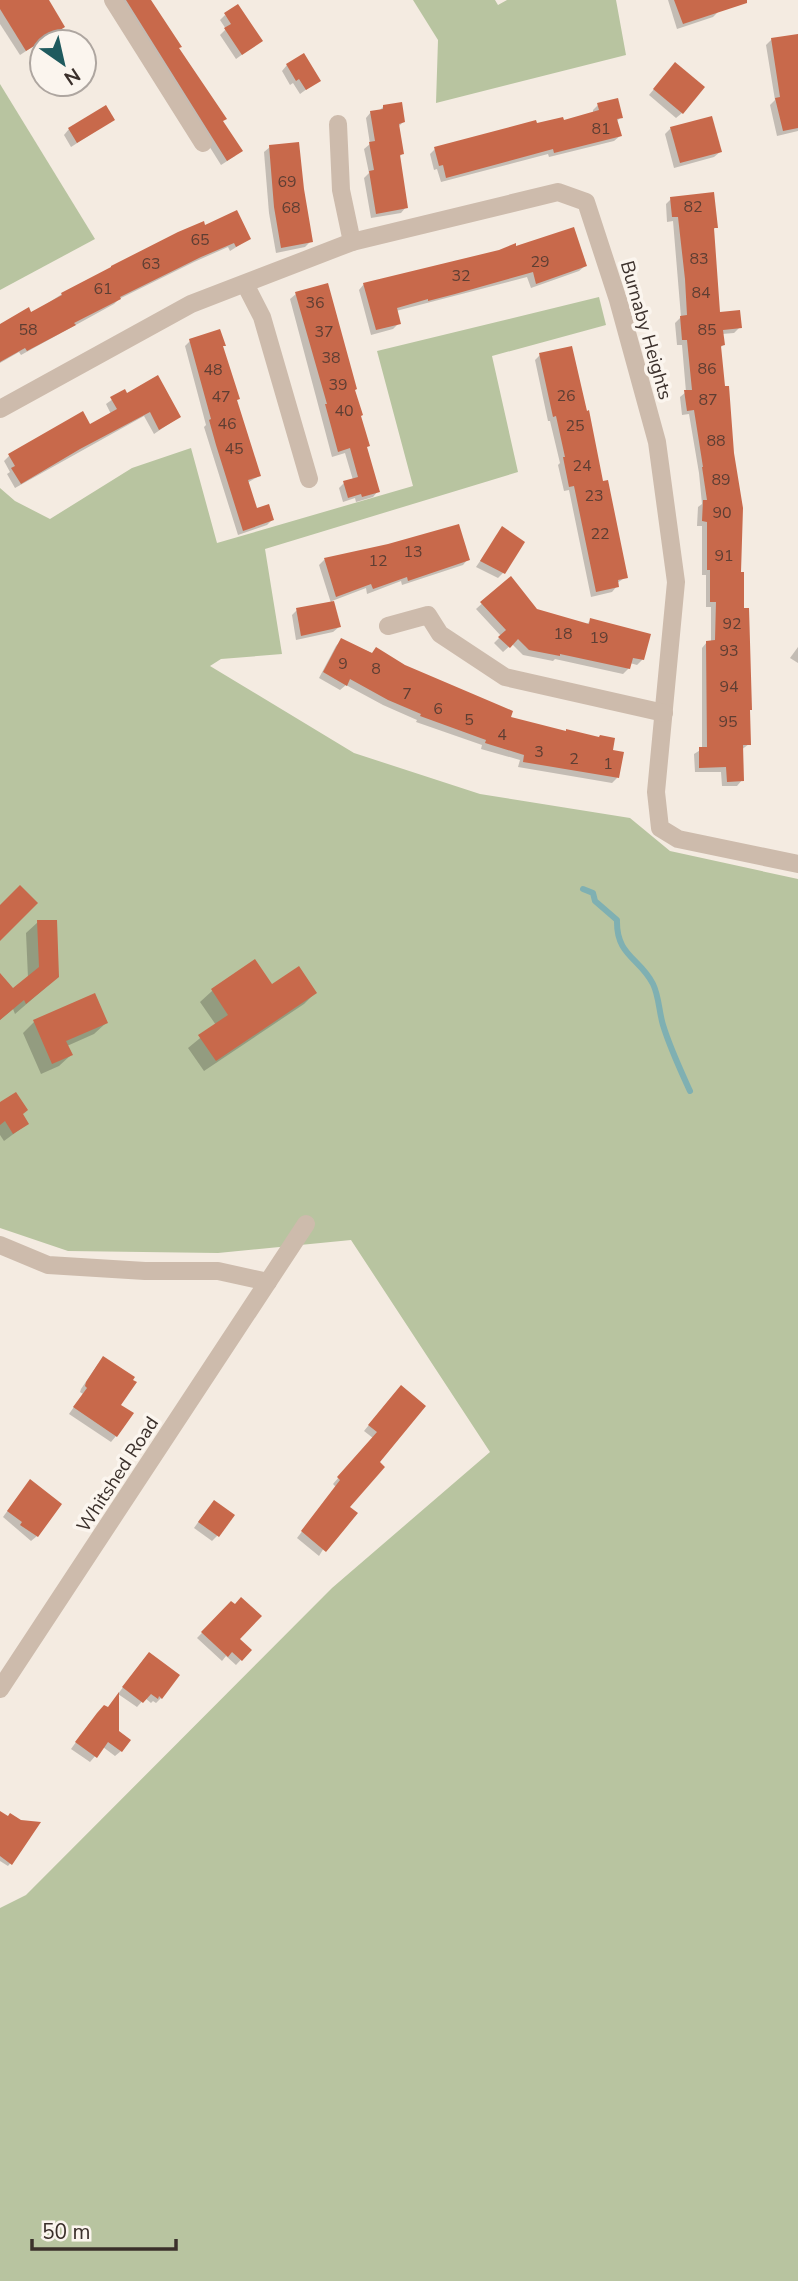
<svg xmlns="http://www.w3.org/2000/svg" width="798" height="2281" font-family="'Nunito Sans',sans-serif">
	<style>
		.green { fill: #b8c4a0 }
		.shadow { fill: #0003 }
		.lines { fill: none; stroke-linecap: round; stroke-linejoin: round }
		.stream { stroke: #7fb0b2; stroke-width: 6 }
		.building { fill: #c8694b }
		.minor { stroke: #cdbbac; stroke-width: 18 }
		.labels { text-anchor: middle; stroke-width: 7; stroke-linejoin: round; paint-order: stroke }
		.number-label { font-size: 16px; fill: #5e3e33 }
		.street-label { font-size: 19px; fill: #3b302b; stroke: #fbf5ee }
	</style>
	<rect width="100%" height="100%" fill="#f4ebe1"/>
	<g class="green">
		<path d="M413,0H495L498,5L507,0H616L626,55L436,103L438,40Z"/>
		<path d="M0,84L95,239L0,290Z"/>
		<path d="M599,297L606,325L492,356L518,472L265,549L282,654L221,659L210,666L354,753L480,794L630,818L670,851L798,879V2281H0V1908L26,1895L332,1588L490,1452L351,1240L218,1253L68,1251L0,1228V488L15,501L50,519L132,468L191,448L217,543L413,486L377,351Z"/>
	</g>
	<g class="shadow">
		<path d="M0,0H46L63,27L20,55L0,24Z"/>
		<path d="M118,0H149L221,122L235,156L221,165Z"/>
		<path d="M668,0H715L719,11L713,17L677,29Z"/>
		<path d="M225,15L261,41L236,59L220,35L226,29L220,20Z"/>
		<path d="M798,35V131L777,136L770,105L775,100L766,45L772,39Z"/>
		<path d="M287,65L319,80L300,94L293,83L290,85L282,71Z"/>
		<path d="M670,70L682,113L676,118L649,95Z"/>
		<path d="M598,105L621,117L616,122L620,136L614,141L549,157L548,154L441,182L437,169L434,170L430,154L435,149L536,126L562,122L593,114V110Z"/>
		<path d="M383,107L403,122L398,127L403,153L398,158L406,207L401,213L371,218L364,178L369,173L364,149L370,144L366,118L371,112L379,111Z"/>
		<path d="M113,120L71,147L64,135L69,129Z"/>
		<path d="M671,128L720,152L714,157L674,168L665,134Z"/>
		<path d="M270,147L311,241L305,247L276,253L269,213L264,152Z"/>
		<path d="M671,199L716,227L712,231L719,314L740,327L734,333L722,334L723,345L720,348L748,711L749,744L741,750L742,780L737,786H722L721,772H695L694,754L702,749V648L707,642H711V607H706V575H702V526H697L698,507L702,504L699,473L689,414L682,415L680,397L686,392L682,345H677L675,323L681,317L673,221L667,222L666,204Z"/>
		<path d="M205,228L249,239L230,251L228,247L194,262L119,299L114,304L21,355L19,352L0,363V326L31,314L62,294Z"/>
		<path d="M585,266L579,271L531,288L527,277L396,311L399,323L393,329L371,335L359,290L364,284Z"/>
		<path d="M296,294L354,391L366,448L378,491L373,497L356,502L355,498L343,502L339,488L344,483L353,480L345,453L332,457L290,299Z"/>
		<path d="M190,341L222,347L235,401L259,476L247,483L256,510L272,520L267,525L238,535L204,427L206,425L185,346Z"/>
		<path d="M540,355L602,484L626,577L617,583V586L612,592L591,597L569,490L564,491L558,465L560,463L550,421H548L535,360Z"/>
		<path d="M124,391L127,395L179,417L154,434L144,416L15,488L7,474L10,472L4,461L9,456L89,426L111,414L106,404Z"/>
		<path d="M502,529L503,573L498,578L476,567Z"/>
		<path d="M388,546L468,559L463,565L402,585L401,581L367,594L366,588L332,601L339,627L333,632L296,640L292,615L297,610L331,603L319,565L324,560Z"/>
		<path d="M510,578L536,610L586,625L591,620L643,659L637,665L630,663L629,668L623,674L555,659L553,661L523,655L512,644L503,652L494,643L501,636L476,609Z"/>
		<path d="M341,640L405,667L508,719L611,751L617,778L612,783L518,767L520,760L481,749L482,745L416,722L417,720L383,705L346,685L340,690L319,678L336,646Z"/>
		<path d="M798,647V663L790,658Z"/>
		<path d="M38,922L45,988L15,1014L13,1009L0,1020V987L13,991L28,978L26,933Z"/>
		<path d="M255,962L271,987L315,993L304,1004L204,1071L188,1048L216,1025L200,1002L212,991Z"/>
		<path d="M34,1022L106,1023L94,1034L67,1046L71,1055L59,1066L41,1074L23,1033Z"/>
		<path d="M0,1104L21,1115L27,1124L4,1141L0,1135Z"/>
		<path d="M98,1364L119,1405L116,1436L111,1442L69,1414L83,1394L80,1392L81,1389Z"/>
		<path d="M395,1393L377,1462L319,1556L297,1538L336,1487L333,1484L373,1438L364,1431Z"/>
		<path d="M25,1487L37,1536L31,1541L3,1517Z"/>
		<path d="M209,1507L218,1535L212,1541L194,1528Z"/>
		<path d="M231,1603L238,1639L250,1650L236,1665L226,1656L222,1661L197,1638Z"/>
		<path d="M144,1659L161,1698L156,1703L153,1701L151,1703L145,1698L137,1707L118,1694Z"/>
		<path d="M92,1720L117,1732L121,1751L115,1756L103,1747L90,1762L71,1749Z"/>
		<path d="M0,1817L13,1860L8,1866L0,1861Z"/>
	</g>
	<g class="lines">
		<path class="stream" d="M583,889L593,893L595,901L617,920C616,956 640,958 653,984C659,996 659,1012 663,1025C670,1048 680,1069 690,1091"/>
	</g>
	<g class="building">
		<path d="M0,0H49L65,27L26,51L0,9Z"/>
		<path d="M126,0H151L182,47L179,48L227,119L223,121L243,151L227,161Z"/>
		<path d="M674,0H747V3L683,24Z"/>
		<path d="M238,4L263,41L242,55L224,28L231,24L224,13Z"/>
		<path d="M798,34V128L783,131L775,98L780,97L771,38Z"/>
		<path d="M304,53L321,81L306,90L299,79L296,81L286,64Z"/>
		<path d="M675,62L705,87L683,114L653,89Z"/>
		<path d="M618,98L623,118L617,119L622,136L554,153L553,149L446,178L443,165L439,166L434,147L536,120L537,123L563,117L564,120L599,110L597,103Z"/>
		<path d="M402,102L405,122L399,124L404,154L400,155L408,208L376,214L369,171L374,170L369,142L375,141L370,111L383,109V105Z"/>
		<path d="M106,105L115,120L77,143L68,128Z"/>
		<path d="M712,116L722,152L680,163L670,127Z"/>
		<path d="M299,142L304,189L313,242L281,248L274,207L269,145Z"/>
		<path d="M714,192L718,228H714L720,312L740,310L742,328L723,330L725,345L721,346L725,386H729L734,453L743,508L741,572H744V608H749L752,710H750L751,745H743L744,781L727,782L726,767L699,768V747H707L706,641L715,640L716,602H710V570H707V522L702,521L703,500H707L702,467H703L694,410L687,411L684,390H692L687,340H682L680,316L687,315L685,279L678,217H672L670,197Z"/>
		<path d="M237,210L251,239L236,247L234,243L201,257L120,297L121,299L74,323L76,325L27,351L25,348L0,362V324L29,307L31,312L62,295L61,293L111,267V266L178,232L204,221L205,225Z"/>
		<path d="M574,227L587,266L536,284L533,272L455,294L428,301V299L397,308L401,324L376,330L363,283L499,250L516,243V246Z"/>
		<path d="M328,283L357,389L355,390L363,415L361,416L370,446L367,447L380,492L362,497L361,494L348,498L343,481L358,477L350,448L338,452L325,404H327L295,292Z"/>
		<path d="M220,329L226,346H223L240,399L237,400L261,476L248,480L257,508L269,504L274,520L243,531L216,445L209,420L211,419L189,339Z"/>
		<path d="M572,346L587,411L589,410L603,481L608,480L628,578L618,580L619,587L596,592L574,486L569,487L563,457H565L556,416L553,417L539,353Z"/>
		<path d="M158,375L181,417L159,430L150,412L80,449L21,484L11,468L15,466L8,454L83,411L90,424L117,409L110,397L125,389L127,393Z"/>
		<path d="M459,524L470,560L408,581L407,577L373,589L371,584L336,597L324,558L388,544Z"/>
		<path d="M502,526L525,542L505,574L480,561Z"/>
		<path d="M511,576L537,609L589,624L590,618L651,634L644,660L633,658L630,669L560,654V656L529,650L518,639L510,648L498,637L506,630L480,602Z"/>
		<path d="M334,601L341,627L301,636L296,608Z"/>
		<path d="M341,638L372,653L376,647L405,665L513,711L511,717L566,731V729L599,737L600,735L615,738L613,750L624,752L619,778L523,762L524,755L485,743L486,740L420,716L421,714L388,700L350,679L347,686L323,672Z"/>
		<path d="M20,885L38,903L0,941V905Z"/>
		<path d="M37,920H57L59,977L26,1004L24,1000L0,1020V973L13,988L39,967Z"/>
		<path d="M255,959L272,984L299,966L317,993L216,1061L198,1035L228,1015L211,989Z"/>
		<path d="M95,993L108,1023L66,1041L73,1055L52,1064L33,1020Z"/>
		<path d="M16,1092L28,1110L23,1114L29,1124L13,1134L5,1121L0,1125V1102Z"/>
		<path d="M103,1356L135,1377L133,1380L137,1382L121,1405L134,1413L117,1437L73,1407L87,1388L85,1386L86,1382Z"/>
		<path d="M401,1385L426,1406L380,1462L385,1467L350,1507L358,1513L326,1552L301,1531L340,1480L337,1477L377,1432L368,1425Z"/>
		<path d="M30,1479L62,1504L38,1537L20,1525L22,1522L7,1511Z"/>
		<path d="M214,1500L235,1515L219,1537L198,1522Z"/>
		<path d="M241,1597L262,1616L240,1639L252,1650L242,1661L232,1652L228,1657L201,1632L231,1601L235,1604Z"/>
		<path d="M149,1652L180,1675L162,1699L159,1696L158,1699L151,1694L143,1703L122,1687Z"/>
		<path d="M119,1692V1731L131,1740L122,1752L108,1742L97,1758L75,1742L97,1713L104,1705L108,1707Z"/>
		<path d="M0,1811L8,1816L10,1813L21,1820L41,1822L12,1865L0,1856Z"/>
	</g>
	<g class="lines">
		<g class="minor">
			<path d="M113,0L203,143"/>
			<path d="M338,124L341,190L352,242"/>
			<path d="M245,284L262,317L309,479"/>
			<path d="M0,409L191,304L352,242L558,192L586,202L618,300L657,442L676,582L656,792L660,828L678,839L798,864"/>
			<path d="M388,626L428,615L440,634L505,677L664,713"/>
			<path d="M0,1245L48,1265L145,1271H218L268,1282"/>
			<path d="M0,1689L306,1224"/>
		</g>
	</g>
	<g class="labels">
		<g class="number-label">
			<text x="601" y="134">81</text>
			<text x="287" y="187">69</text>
			<text x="693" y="212">82</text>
			<text x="291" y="213">68</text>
			<text x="200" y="245">65</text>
			<text x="699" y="264">83</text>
			<text x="540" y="267">29</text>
			<text x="151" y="269">63</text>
			<text x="461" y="281">32</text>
			<text x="103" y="294">61</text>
			<text x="701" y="298">84</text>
			<text x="315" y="308">36</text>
			<text x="28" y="335">58</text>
			<text x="707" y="335">85</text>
			<text x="324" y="337">37</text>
			<text x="331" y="363">38</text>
			<text x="707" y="374">86</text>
			<text x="213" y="375">48</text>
			<text x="338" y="390">39</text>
			<text x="566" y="401">26</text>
			<text x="221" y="402">47</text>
			<text x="708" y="405">87</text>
			<text x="344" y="416">40</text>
			<text x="227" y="429">46</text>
			<text x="575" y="431">25</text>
			<text x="716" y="446">88</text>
			<text x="234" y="454">45</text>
			<text x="582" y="471">24</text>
			<text x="721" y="485">89</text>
			<text x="594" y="501">23</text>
			<text x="722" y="518">90</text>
			<text x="600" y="539">22</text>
			<text x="413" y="557">13</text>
			<text x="724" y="561">91</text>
			<text x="378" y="566">12</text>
			<text x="732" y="629">92</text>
			<text x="563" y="639">18</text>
			<text x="599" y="643">19</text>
			<text x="729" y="656">93</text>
			<text x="343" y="669">9</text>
			<text x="376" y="674">8</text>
			<text x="729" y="692">94</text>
			<text x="407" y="699">7</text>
			<text x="438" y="714">6</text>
			<text x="469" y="725">5</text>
			<text x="728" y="727">95</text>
			<text x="502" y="740">4</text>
			<text x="539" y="757">3</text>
			<text x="574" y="764">2</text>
			<text x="608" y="769">1</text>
		</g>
		<g class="street-label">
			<text transform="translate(647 330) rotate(74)" y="7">Burnaby Heights</text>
			<text transform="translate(117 1474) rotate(-57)" y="7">Whitshed Road</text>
		</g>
	</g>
	<g transform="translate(63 63) rotate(146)"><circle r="33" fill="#fbf5ee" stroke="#aea6a0" stroke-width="2"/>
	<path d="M0-5L12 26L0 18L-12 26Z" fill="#1f5a5e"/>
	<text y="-10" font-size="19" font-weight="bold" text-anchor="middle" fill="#3b302b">N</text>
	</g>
	<path d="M32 2239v10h144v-10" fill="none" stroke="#3b302b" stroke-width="3.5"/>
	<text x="42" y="2239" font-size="21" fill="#3b302b" stroke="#fbf5ee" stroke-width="5" paint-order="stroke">50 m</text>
</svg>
